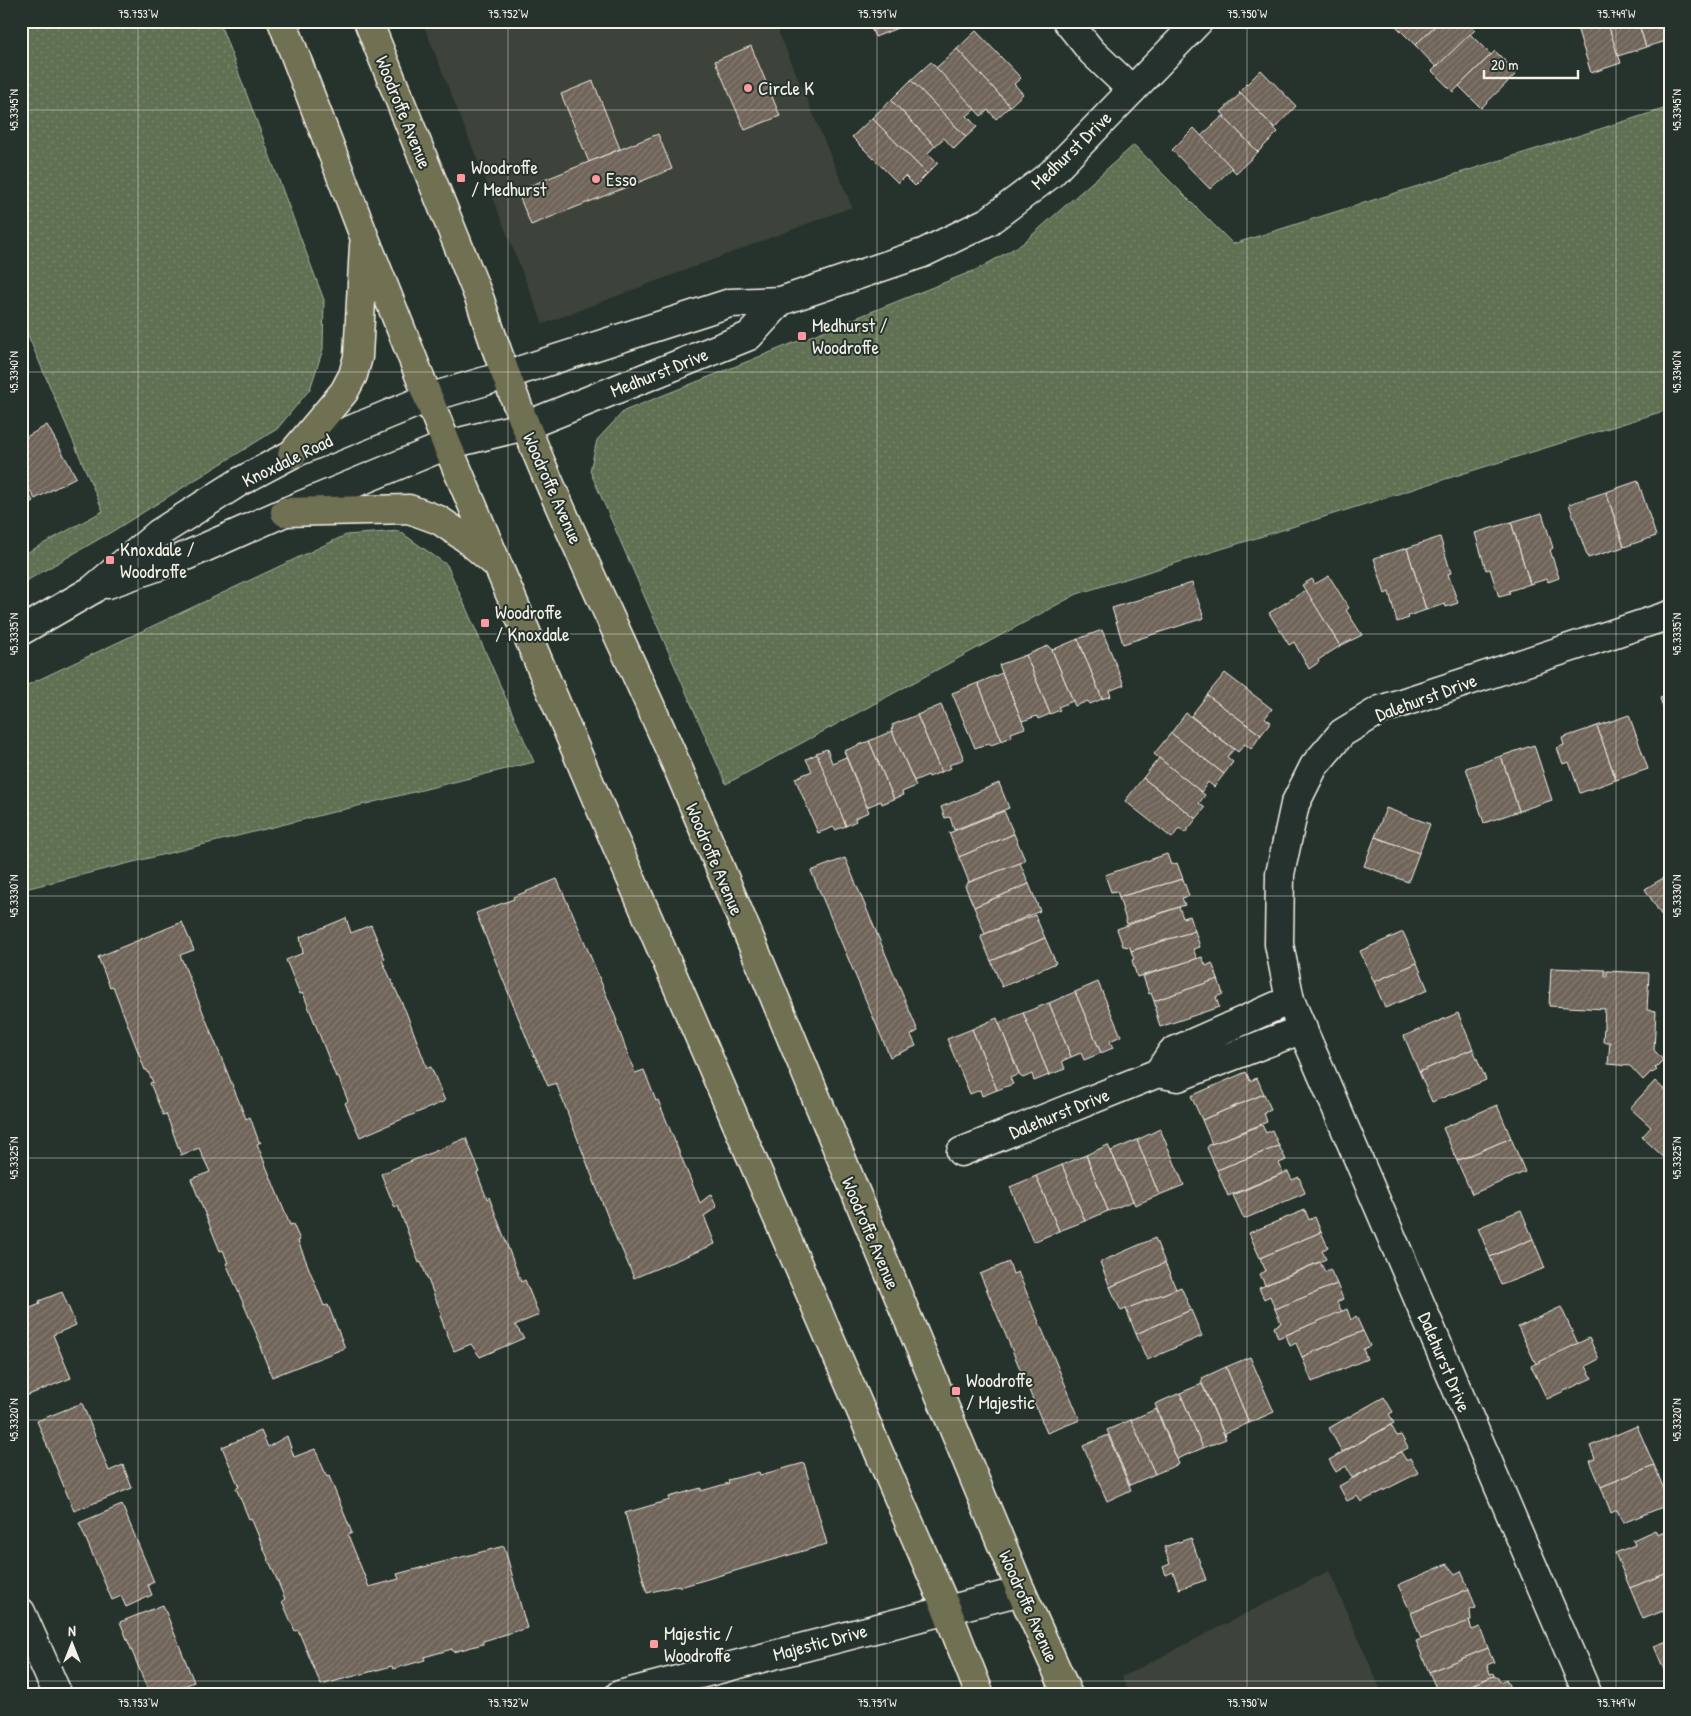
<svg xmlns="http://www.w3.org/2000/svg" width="1691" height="1716" font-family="'Patrick Hand',sans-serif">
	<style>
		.built { fill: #3c423a }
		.grass { fill: url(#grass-dots); stroke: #a9b09d }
		.building { fill: url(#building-hatch); stroke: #f4f1e8 }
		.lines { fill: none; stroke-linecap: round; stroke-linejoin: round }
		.minor-casing { stroke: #f4f1e8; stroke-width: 31 }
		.major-casing { stroke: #f4f1e8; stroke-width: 31 }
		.minor { stroke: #26332d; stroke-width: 28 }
		.major { stroke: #706f52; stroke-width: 28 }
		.ticks { fill: none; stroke: #f4f1e8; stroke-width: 1; stroke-opacity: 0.45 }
		.poi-dot { fill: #ff9aa2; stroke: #26332d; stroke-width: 2 }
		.labels { text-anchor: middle; stroke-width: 4; stroke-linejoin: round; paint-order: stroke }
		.poi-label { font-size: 19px; fill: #f4f1e8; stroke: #26332d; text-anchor: start }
		.street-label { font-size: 19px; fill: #f4f1e8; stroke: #26332d }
		.neatline { fill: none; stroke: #f4f1e8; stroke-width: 2 }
		.ticks-label { font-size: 12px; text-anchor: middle; fill: #f4f1e8 }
	</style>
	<defs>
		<pattern id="grass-dots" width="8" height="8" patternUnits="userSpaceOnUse" patternTransform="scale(1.25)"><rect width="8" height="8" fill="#5e7052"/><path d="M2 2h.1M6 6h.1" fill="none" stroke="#76856b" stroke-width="1.8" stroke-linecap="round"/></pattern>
		<pattern id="building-hatch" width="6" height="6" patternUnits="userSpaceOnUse" patternTransform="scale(1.25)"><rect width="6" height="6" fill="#6f6459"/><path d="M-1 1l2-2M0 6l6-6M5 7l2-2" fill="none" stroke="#847b71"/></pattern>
	</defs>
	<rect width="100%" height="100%" fill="#26332d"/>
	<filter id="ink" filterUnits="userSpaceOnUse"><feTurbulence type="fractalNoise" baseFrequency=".02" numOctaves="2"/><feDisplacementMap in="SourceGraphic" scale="10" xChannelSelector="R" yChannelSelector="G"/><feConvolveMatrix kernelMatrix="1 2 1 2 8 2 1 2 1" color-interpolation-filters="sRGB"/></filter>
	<g filter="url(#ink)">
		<g class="built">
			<path d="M422,21H774L852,207L543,324Z"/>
			<path d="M1329,1571L1383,1695H1129L1122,1677Z"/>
		</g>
		<g class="grass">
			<path d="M21,21H219L324,300L323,349L310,389L277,429L113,531L21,584V556L103,511L21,319Z"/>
			<path d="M1670,107V409L1077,594L726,784L590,471L597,440L624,411L978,269L1022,244L1134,145L1233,244Z"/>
			<path d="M399,531L447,565L534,762L21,890V688L346,535Z"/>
		</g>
		<g class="building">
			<path d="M868,21H915L875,37Z"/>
			<path d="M1399,21H1440L1415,45L1395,25Z"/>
			<path d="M1440,21H1467L1475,30L1436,67L1415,45Z"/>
			<path d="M1575,21H1607L1621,63L1591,73Z"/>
			<path d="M1607,21H1638L1646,47L1618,56Z"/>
			<path d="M1638,21H1669L1670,40L1646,47Z"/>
			<path d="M976,31L1021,78L1014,84L1023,94L1010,106L957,49Z"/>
			<path d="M1470,34L1491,55L1453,92L1432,71Z"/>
			<path d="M751,46L780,116L745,130L715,61Z"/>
			<path d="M957,49L1010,106L996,119L988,110L981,116L936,68Z"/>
			<path d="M1495,51L1517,73L1481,108L1459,86Z"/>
			<path d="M931,62L975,109L967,116L977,127L966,137L911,80Z"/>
			<path d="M1261,70L1296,106L1275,128L1239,92Z"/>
			<path d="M911,80L966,137L954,149L944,138L935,146L891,100Z"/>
			<path d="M593,81L620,149L589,162L561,94Z"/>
			<path d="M1241,93L1278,132L1258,152L1224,117L1225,116L1221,112Z"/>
			<path d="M891,100L935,146L928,153L938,163L927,174L872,118Z"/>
			<path d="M1223,116L1258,152L1236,173L1201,136Z"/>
			<path d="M872,118L927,174L915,186L905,176L898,183L852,137Z"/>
			<path d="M1194,128L1232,168L1210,189L1172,150Z"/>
			<path d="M658,134L672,169L531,225L517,191Z"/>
			<path d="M47,425L76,477L35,499L21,475V440Z"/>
			<path d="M21,480L33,501L21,508Z"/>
			<path d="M1638,481L1656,536L1624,547L1606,492Z"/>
			<path d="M1606,492L1624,547L1588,558L1569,504Z"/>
			<path d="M1542,513L1553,548L1550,550L1559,578L1548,582L1547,579L1530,584L1511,522Z"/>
			<path d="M1511,522L1530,584L1509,591L1510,594L1499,597L1490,569L1486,570L1475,533Z"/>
			<path d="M1440,537L1451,573L1448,574L1458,603L1446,607L1445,604L1426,610L1407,548Z"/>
			<path d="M1407,548L1426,610L1408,616L1409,618L1397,622L1389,592L1385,594L1374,558Z"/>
			<path d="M1329,576L1349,608L1346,610L1362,635L1340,646L1302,585L1312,579L1315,584Z"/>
			<path d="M1192,583L1204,618L1123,644L1112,608Z"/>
			<path d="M1306,590L1340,646L1318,660L1319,662L1309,669L1294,642L1289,645L1269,613Z"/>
			<path d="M1102,630L1124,685L1109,691L1111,696L1102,699L1078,639Z"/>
			<path d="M1078,639L1102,699L1090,704L1088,701L1075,706L1052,650Z"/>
			<path d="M1048,646L1052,650L1073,701L1058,707L1060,710L1050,714L1026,655Z"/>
			<path d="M1026,655L1050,714L1038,719L1037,716L1022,721L999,665Z"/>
			<path d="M1002,673L1025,728L1011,733L1012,736L1002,741L978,683Z"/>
			<path d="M1225,673L1272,709L1265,718L1271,722L1261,735L1207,695Z"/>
			<path d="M978,683L1002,741L991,745L989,743L975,748L952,693Z"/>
			<path d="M1207,695L1261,735L1251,749L1245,744L1238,752L1191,716Z"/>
			<path d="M1670,695V729L1660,698Z"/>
			<path d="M941,705L964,759L949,765L951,768L941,772L917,715Z"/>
			<path d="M1186,713L1234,749L1227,757L1233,762L1224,774L1171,733Z"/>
			<path d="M917,715L941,772L929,777L928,775L914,781L891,729L893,728L892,725Z"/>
			<path d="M1629,715L1648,769L1616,780L1597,726Z"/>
			<path d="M1597,726L1616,780L1580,793L1569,762L1563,764L1557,748L1564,745L1562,738Z"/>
			<path d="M892,731L916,786L902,792L903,795L894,799L869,741Z"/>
			<path d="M1171,733L1224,774L1214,787L1208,782L1201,792L1154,754Z"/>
			<path d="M869,741L894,799L882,804L881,801L867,807L844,751Z"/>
			<path d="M1534,745L1552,800L1519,811L1501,756Z"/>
			<path d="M827,749L832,763L846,757L869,812L855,818L856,821L846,826L816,753Z"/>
			<path d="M817,754L846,826L835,830L834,827L818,833L795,778L812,771L806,759Z"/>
			<path d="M1501,756L1519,811L1484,823L1466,768Z"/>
			<path d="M1159,758L1205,795L1199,803L1205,808L1196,819L1143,778Z"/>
			<path d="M1143,778L1196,819L1185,833L1179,828L1172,838L1125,801Z"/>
			<path d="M999,783L1009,808L954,830L950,817L945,818L941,807Z"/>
			<path d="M1386,808L1430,824L1419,853L1375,837Z"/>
			<path d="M1004,811L1014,834L959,857L949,833Z"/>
			<path d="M1014,834L1025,860L1023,862L969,882L959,857Z"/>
			<path d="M1375,837L1419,853L1408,882L1364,866Z"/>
			<path d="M1167,854L1171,865L1177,863L1183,879L1119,897L1117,891L1111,892L1105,875Z"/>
			<path d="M845,858L918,1031L911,1035L916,1046L890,1057L811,871Z"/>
			<path d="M1020,863L1029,884L974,907L965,886L967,883Z"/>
			<path d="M1670,874V929L1645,889Z"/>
			<path d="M557,879L570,909H571L617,1021L616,1022L635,1073L644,1070L656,1101L658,1100L700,1203L711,1194L717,1207L704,1216L715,1244L634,1278L620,1245L619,1246L556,1083L548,1086L535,1056H534L476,913L514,899L513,897Z"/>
			<path d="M1183,879L1189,896L1182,898L1185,905L1127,924L1119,897Z"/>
			<path d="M1029,884L1040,911L985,934L974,907Z"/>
			<path d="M1179,907L1183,918L1190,916L1195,931L1131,951L1130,947L1123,946L1117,929Z"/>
			<path d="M1035,915L1045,938L991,961L981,938L982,935Z"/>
			<path d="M346,918L351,933L371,925L385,959L382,960L406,1012L427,1068L431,1067L445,1101L360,1137L345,1103L348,1101L338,1076L336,1077L303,993L300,994L286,960L303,953L300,937Z"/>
			<path d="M182,922L194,950L180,955L246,1119L250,1117L259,1142H261L257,1144L290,1225L293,1224L300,1240L298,1241L324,1306L328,1305L345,1348L272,1377L260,1347H262L226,1263H228L223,1250L220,1251L191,1179L210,1172L199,1148L181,1155L171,1127L166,1114L163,1115L150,1083L153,1082L147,1070H145L113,986L110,987L98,957Z"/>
			<path d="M1195,931L1200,947L1193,949L1197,959L1137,977L1132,960L1134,959L1131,951Z"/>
			<path d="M1403,932L1417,963L1374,982L1360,951Z"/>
			<path d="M1045,938L1056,963L1002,987L991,961Z"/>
			<path d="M1202,957L1206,966L1212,963L1218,979L1154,1001L1151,993L1149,994L1143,976Z"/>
			<path d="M1417,963L1428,990L1385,1008L1374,982Z"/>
			<path d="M1551,968L1605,970V977H1607V971L1649,973L1647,1010L1656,1011L1654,1050L1663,1060L1655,1068L1657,1070L1652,1073L1651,1072L1643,1080L1630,1066L1608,1064L1610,1042H1603L1605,1009L1549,1006Z"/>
			<path d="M1218,979L1223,994L1216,997L1219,1007L1160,1027L1155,1009L1156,1008L1154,1001Z"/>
			<path d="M1098,982L1121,1036L1110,1041L1113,1048L1101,1053L1075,992Z"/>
			<path d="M1075,992L1101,1053L1084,1060L1081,1053L1071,1057L1049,1003Z"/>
			<path d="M1049,1003L1071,1057L1062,1061L1065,1069L1049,1075L1023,1013Z"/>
			<path d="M1023,1013L1049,1075L1034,1081L1032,1074L1023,1078L1020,1076L999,1023Z"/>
			<path d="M1458,1013L1473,1049L1419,1072L1404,1036Z"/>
			<path d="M997,1018L1019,1074L1010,1078L1013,1084L997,1090L972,1029Z"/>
			<path d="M972,1029L997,1090L982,1096L980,1090L970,1094L947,1039Z"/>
			<path d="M1473,1049L1486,1080L1432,1102L1419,1072Z"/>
			<path d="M1246,1072L1250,1081L1257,1078L1264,1094L1202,1120L1191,1096Z"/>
			<path d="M1655,1081L1670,1095V1163L1642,1137L1651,1127L1630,1108Z"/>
			<path d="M1264,1094L1271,1109L1264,1113L1267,1122L1212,1144L1202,1120Z"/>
			<path d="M1497,1105L1511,1138L1457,1161L1443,1128Z"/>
			<path d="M1262,1125L1266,1133L1272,1130L1279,1146L1217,1170L1207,1148L1209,1145Z"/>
			<path d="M1160,1129L1184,1185L1159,1195L1137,1140Z"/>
			<path d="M466,1138L480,1172L477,1173L487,1199L489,1197L521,1282L525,1280L539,1315L515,1325L524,1338L480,1357L471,1344L454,1351L440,1316L442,1315L421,1262L419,1263L398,1206L395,1208L381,1174Z"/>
			<path d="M1511,1138L1525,1172L1472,1194L1457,1161Z"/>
			<path d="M1137,1140L1159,1195L1135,1205L1111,1151Z"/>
			<path d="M1108,1145L1133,1201L1108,1211L1086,1155Z"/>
			<path d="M1279,1146L1286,1160L1279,1163L1283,1173L1228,1196L1217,1170Z"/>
			<path d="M1086,1155L1108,1211L1085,1221L1062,1165Z"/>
			<path d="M1062,1165L1085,1221L1059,1231L1036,1176Z"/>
			<path d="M1286,1172H1288L1292,1180L1299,1177L1305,1193L1244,1219L1233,1195Z"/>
			<path d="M1036,1176L1059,1231L1033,1242L1010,1187Z"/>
			<path d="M1305,1210L1309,1220L1315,1217L1321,1232L1260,1258L1249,1233Z"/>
			<path d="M1521,1210L1533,1239L1490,1257L1478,1228Z"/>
			<path d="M1321,1232L1328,1247L1322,1251L1326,1259L1265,1285L1260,1274L1266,1271L1260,1258Z"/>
			<path d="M1155,1238L1165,1263L1110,1287L1100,1262Z"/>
			<path d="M1533,1239L1545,1268L1501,1285L1490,1257Z"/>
			<path d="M21,1259L30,1281L21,1285Z"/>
			<path d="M1009,1262L1013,1274L1018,1272L1080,1420L1047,1433L980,1274Z"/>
			<path d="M1320,1262L1325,1272L1330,1269L1337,1284L1275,1309L1270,1296L1264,1299L1259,1288Z"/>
			<path d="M1165,1263L1176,1289L1121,1311L1110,1287Z"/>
			<path d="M1337,1284L1343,1299L1337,1302L1342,1312L1278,1338L1274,1327L1281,1323L1275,1309Z"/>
			<path d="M1181,1287L1191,1310L1136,1334L1126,1309Z"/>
			<path d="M62,1292L76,1325L53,1335L71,1378L26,1396L21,1385V1312L40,1304L39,1301Z"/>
			<path d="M1561,1307L1578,1344L1536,1364L1518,1327Z"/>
			<path d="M1347,1309L1351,1320L1356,1316L1363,1331L1302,1357L1296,1343L1290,1346L1286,1335Z"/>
			<path d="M1191,1310L1202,1336L1147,1360L1136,1334Z"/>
			<path d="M1363,1331L1370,1346L1363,1349L1367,1359L1312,1382L1302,1357Z"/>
			<path d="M1589,1338L1599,1359L1586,1366L1592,1378L1547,1399L1531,1366Z"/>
			<path d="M1250,1357L1274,1412L1249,1423L1226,1367Z"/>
			<path d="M1226,1367L1249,1423L1225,1433L1226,1435L1225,1436L1201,1381L1203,1380L1202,1378Z"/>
			<path d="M1202,1384L1226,1439L1203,1448L1180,1393Z"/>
			<path d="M1180,1393L1203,1448L1177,1459L1155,1404Z"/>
			<path d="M1384,1397L1393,1412L1389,1414L1394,1423L1342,1452L1329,1428Z"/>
			<path d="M82,1403L109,1471L123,1465L132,1488L74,1511L37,1421Z"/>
			<path d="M1156,1409L1179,1464L1155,1474L1131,1420Z"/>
			<path d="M1131,1420L1155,1474L1130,1485L1107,1430Z"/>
			<path d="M1391,1425L1397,1436L1401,1435L1408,1448L1352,1478L1346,1466L1336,1472L1329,1460Z"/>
			<path d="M1637,1426L1654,1465L1601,1487L1590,1461L1595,1459L1590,1446Z"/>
			<path d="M261,1431L268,1447L287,1436L294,1457L315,1449L327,1477L329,1476L352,1533L348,1535L369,1587L399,1579L397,1574L504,1546L527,1628L483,1641V1644L453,1652L452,1649L424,1657L425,1660L393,1669L392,1666L321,1685L298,1630L295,1631L282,1601L285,1599L251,1518L249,1519L236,1488L239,1487L222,1447Z"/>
			<path d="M1108,1435L1131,1490L1107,1501L1083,1446Z"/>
			<path d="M1401,1452L1406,1460L1410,1458L1418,1473L1361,1502L1357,1496L1347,1501L1339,1486Z"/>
			<path d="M804,1463L827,1544L680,1587L679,1585L647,1593L625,1513L670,1500L669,1497L701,1488V1491L729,1483L728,1480L759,1472L760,1475Z"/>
			<path d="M1654,1465L1670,1504L1623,1523L1617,1510L1611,1513L1601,1487Z"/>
			<path d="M122,1505L154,1582L148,1585L152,1595L126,1607L121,1596L112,1600L79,1523Z"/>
			<path d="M1655,1530L1657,1535L1670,1530V1572L1630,1588L1615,1553L1635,1545L1633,1540Z"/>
			<path d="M1191,1538L1206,1580L1179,1589L1173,1572L1166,1575L1163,1567L1170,1564L1164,1547Z"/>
			<path d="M1447,1564L1455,1574L1461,1571L1469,1589L1411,1613L1398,1585Z"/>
			<path d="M1670,1572V1614L1665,1616L1663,1611L1643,1619L1630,1588Z"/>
			<path d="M1469,1589L1476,1608L1470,1610L1471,1621L1421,1639L1411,1613Z"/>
			<path d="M163,1605L194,1682L163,1695H150L120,1622Z"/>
			<path d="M1469,1621L1472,1630L1480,1627L1488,1648L1429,1672L1416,1641Z"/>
			<path d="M1670,1640V1678L1668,1679L1654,1646Z"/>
			<path d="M1488,1648L1494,1662L1487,1665L1490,1674L1493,1673L1494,1676L1446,1695H1439L1429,1672Z"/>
			<path d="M1494,1676L1498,1678L1500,1682L1506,1679L1513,1695H1446Z"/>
		</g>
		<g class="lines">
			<g class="minor-casing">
				<g id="minor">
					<path d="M1067,21L1092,52L1132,90"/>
					<path d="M108,584L179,559L285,512L447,445L525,426L749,336L781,301"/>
					<path d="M21,631L92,590L159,533L241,481L292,454L428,398L506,375L730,303L781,301L923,253L989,221L1051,174L1199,21"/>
					<path d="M1290,1000L1172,1052L1158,1073L1178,1077L1303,1029"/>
					<path d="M961,1152L1158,1073"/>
					<path d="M21,1612L58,1695"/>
					<path d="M619,1695L1021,1591"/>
					<path d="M1588,1695L1290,1000L1279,944L1280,874L1295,804L1314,766L1342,733L1380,710L1670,615"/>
				</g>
			</g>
			<g class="major-casing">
				<g id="major">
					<path d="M282,21L364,236L447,445L597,800L947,1610L980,1695"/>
					<path d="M368,21L480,300C531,461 610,611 677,766C794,1040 906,1316 1021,1591L1068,1695"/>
					<path d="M292,454L344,392L353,375L358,357L364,245"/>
					<path d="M285,512L409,509L439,520L467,539L495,563"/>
				</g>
			</g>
			<use href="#minor" class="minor"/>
			<use href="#major" class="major"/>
		</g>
	</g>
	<path class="ticks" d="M138,21V1695M508,21V1695M877,21V1695M1247,21V1695M1616,21V1695M21,110H1670M21,372H1670M21,634H1670M21,896H1670M21,1158H1670M21,1420H1670M21,1681H1670"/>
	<g class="poi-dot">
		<circle cx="748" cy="88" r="5"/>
		<rect x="456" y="173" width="10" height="10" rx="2.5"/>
		<circle cx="596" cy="179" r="5"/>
		<rect x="797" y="331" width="10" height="10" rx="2.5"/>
		<rect x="105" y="555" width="10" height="10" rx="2.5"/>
		<rect x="480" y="618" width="10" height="10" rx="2.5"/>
		<rect x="951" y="1386" width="10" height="10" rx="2.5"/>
		<rect x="649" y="1639" width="10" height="10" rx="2.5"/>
	</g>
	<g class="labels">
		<g class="poi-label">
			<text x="758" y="95">Circle K</text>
			<text x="471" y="174">Woodroffe<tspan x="471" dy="22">/ Medhurst</tspan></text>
			<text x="606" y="186">Esso</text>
			<text x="812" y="332">Medhurst /<tspan x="812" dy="22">Woodroffe</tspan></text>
			<text x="120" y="556">Knoxdale /<tspan x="120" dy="22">Woodroffe</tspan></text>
			<text x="495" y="619">Woodroffe<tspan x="495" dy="22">/ Knoxdale</tspan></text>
			<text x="966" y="1387">Woodroffe<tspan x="966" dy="22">/ Majestic</tspan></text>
			<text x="664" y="1640">Majestic /<tspan x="664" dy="22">Woodroffe</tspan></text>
		</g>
		<g class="street-label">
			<text transform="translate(404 112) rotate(68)" y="7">Woodroffe Avenue</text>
			<text transform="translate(1071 150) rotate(-44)" y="7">Medhurst Drive</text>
			<text transform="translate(659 372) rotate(-22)" y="7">Medhurst Drive</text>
			<text transform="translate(287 460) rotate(-26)" y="7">Knoxdale Road</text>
			<text transform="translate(553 488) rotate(66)" y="7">Woodroffe Avenue</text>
			<text transform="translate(1426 697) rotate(-20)" y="7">Dalehurst Drive</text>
			<text transform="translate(715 859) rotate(67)" y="7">Woodroffe Avenue</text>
			<text transform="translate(1059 1113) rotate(-22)" y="7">Dalehurst Drive</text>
			<text transform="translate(871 1233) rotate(67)" y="7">Woodroffe Avenue</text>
			<text transform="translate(1445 1362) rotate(67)" y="7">Dalehurst Drive</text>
			<text transform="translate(1029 1606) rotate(66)" y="7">Woodroffe Avenue</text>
			<text transform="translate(820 1642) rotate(-15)" y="7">Majestic Drive</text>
		</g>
	</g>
	<rect width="1691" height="1716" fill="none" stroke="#26332d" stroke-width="55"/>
	<g transform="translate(72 1644)" stroke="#26332d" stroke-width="4" paint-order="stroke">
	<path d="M0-4L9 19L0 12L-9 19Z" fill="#f4f1e8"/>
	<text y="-8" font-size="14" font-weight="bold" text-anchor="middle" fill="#f4f1e8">N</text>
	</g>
	<path d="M1484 70v8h94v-8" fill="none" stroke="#f4f1e8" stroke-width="2.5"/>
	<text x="1491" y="70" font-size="15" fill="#f4f1e8" stroke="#26332d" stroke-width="4" paint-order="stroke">20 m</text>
	<rect x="28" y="28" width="1636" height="1660" class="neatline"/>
	<g class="ticks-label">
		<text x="138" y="18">75.753°W</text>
		<text x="508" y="18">75.752°W</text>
		<text x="877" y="18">75.751°W</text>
		<text x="1247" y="18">75.750°W</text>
		<text x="1616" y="18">75.749°W</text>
		<text transform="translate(14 110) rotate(-90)" y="4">45.3345°N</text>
		<text transform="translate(1677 110) rotate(-90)" y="4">45.3345°N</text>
		<text transform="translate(14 372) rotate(-90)" y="4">45.3340°N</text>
		<text transform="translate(1677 372) rotate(-90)" y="4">45.3340°N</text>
		<text transform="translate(14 634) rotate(-90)" y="4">45.3335°N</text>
		<text transform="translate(1677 634) rotate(-90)" y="4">45.3335°N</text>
		<text transform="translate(14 896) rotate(-90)" y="4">45.3330°N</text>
		<text transform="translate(1677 896) rotate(-90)" y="4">45.3330°N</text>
		<text transform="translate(14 1158) rotate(-90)" y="4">45.3325°N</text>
		<text transform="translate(1677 1158) rotate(-90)" y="4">45.3325°N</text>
		<text transform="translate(14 1420) rotate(-90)" y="4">45.3320°N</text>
		<text transform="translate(1677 1420) rotate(-90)" y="4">45.3320°N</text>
		<text x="138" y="1707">75.753°W</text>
		<text x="508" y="1707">75.752°W</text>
		<text x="877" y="1707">75.751°W</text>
		<text x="1247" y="1707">75.750°W</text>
		<text x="1616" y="1707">75.749°W</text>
	</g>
</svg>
